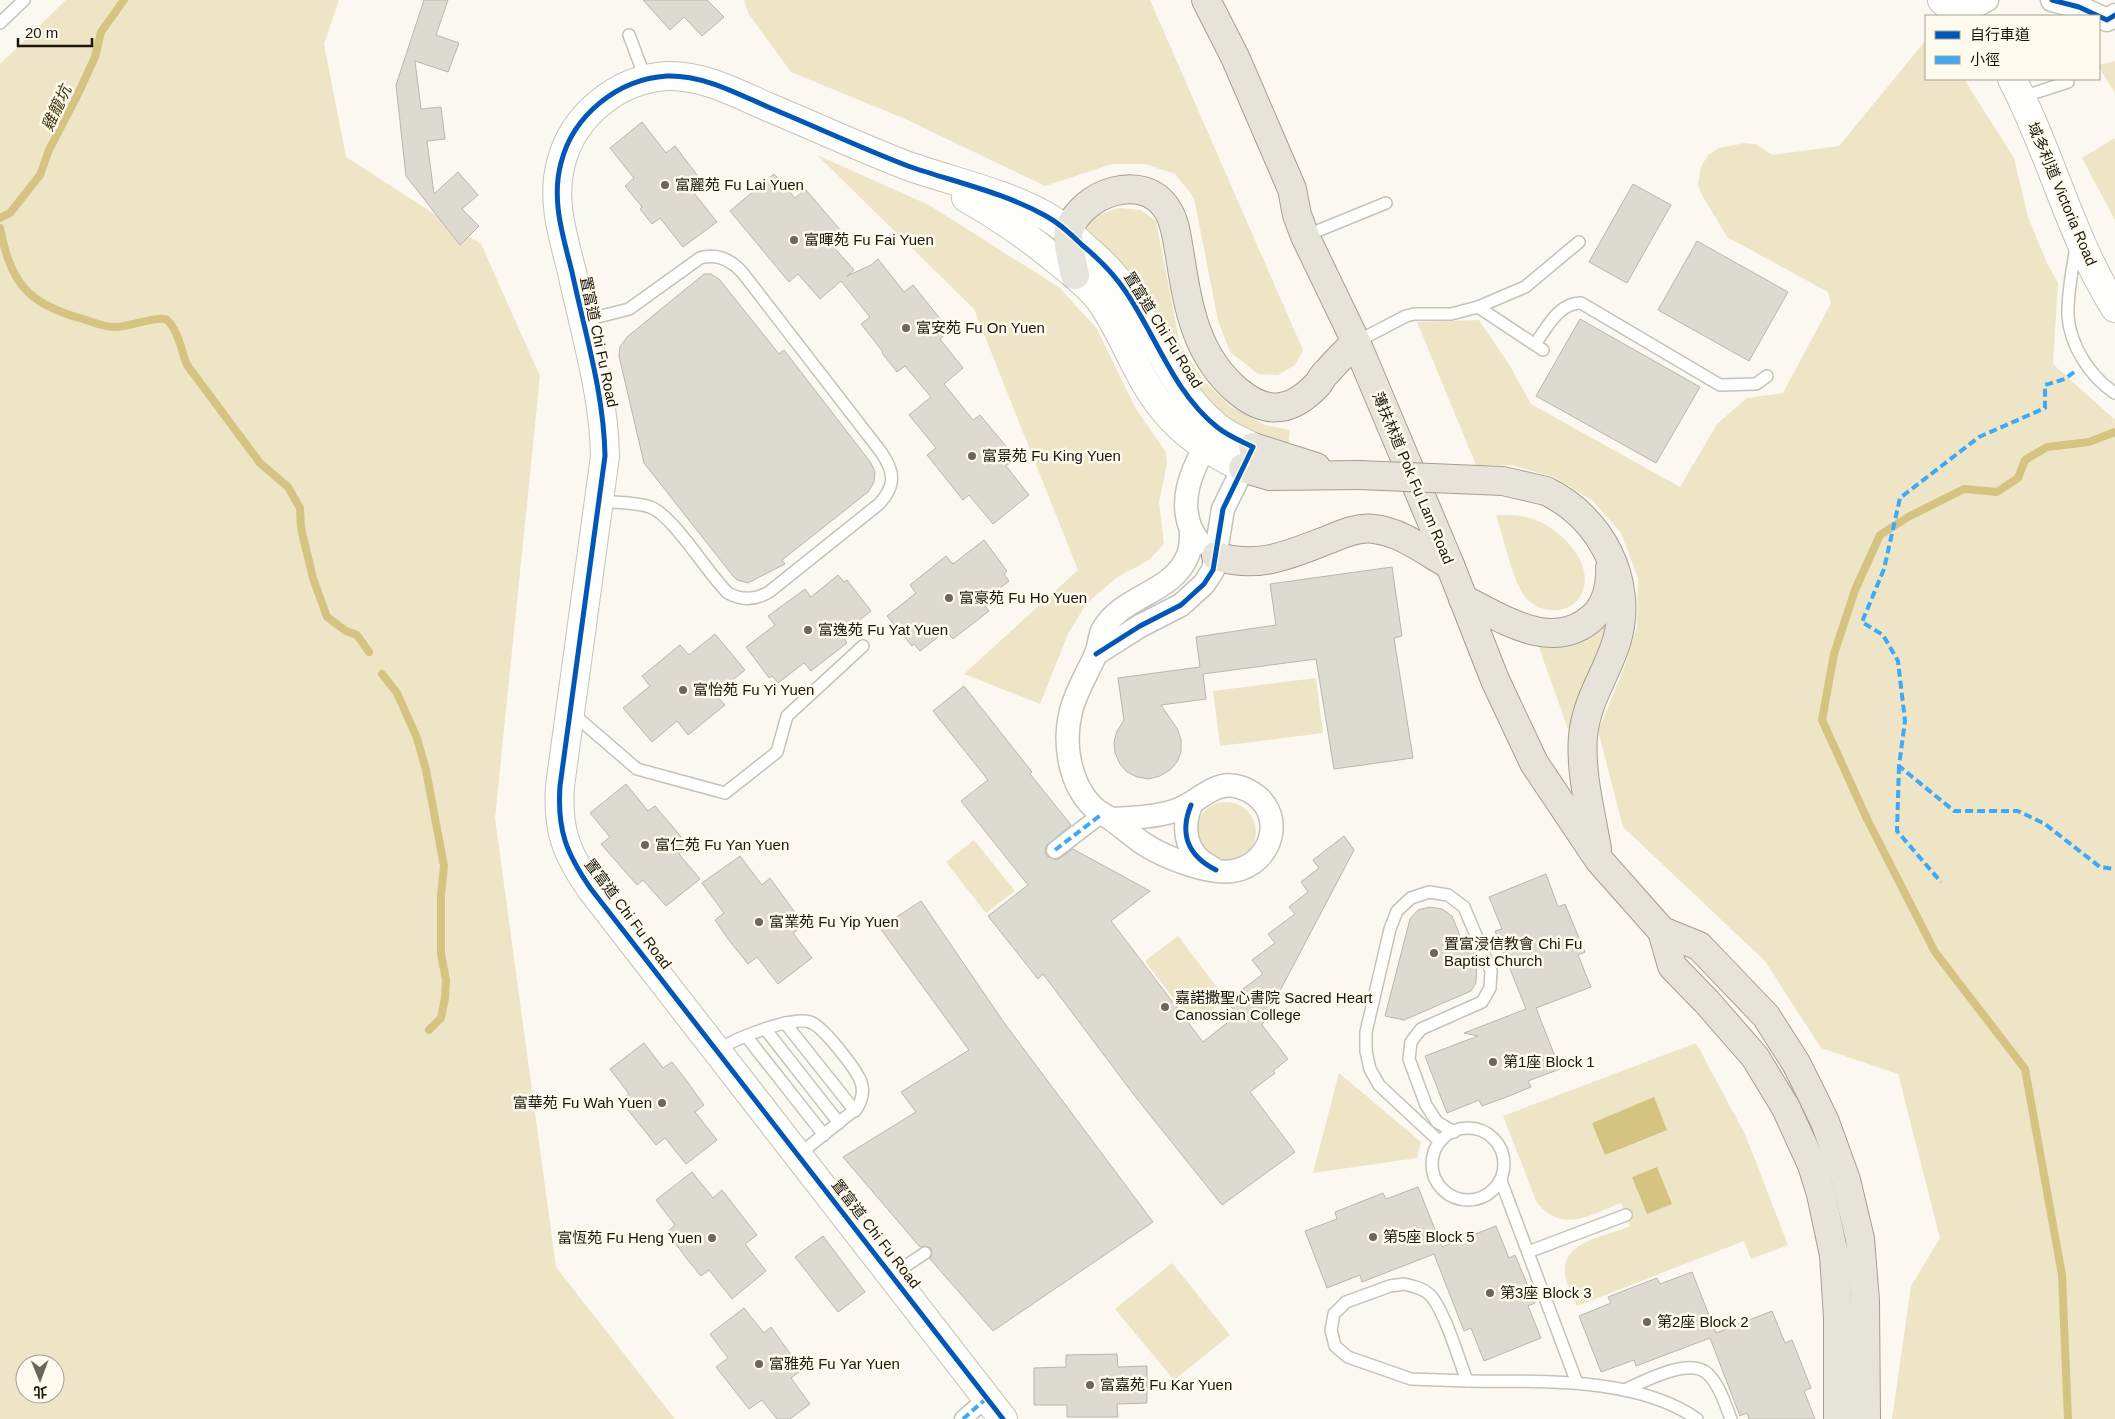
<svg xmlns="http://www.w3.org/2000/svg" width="2115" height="1419" font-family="Helvetica,'Noto Sans TC',sans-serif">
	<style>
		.green { fill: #eee5c6; fill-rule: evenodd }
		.water { fill: #d5c382 }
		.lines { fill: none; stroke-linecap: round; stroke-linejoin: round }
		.stream { stroke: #d5c382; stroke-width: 8 }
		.building { fill: #dddad1; stroke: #b9b6ad }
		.service-casing { stroke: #c5c2b9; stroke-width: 14 }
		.pedestrian-casing { stroke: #c5c2b9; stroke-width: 19 }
		.minor-casing { stroke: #c5c2b9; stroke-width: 25 }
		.tertiary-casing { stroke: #c5c2b9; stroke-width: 30 }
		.secondary-casing { stroke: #c5c2b9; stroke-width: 30 }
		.primary-casing { stroke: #a49f8d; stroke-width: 30 }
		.service { stroke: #fefefd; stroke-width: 11 }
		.pedestrian { stroke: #fefefd; stroke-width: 16 }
		.minor { stroke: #fefefd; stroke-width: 22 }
		.tertiary { stroke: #fefefd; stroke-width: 28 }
		.secondary { stroke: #fefefd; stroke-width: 28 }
		.primary { stroke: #e6e4da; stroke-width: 28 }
		.primary-bridge-casing { stroke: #a49f8d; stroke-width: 30; stroke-linecap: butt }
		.primary-bridge { stroke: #e6e4da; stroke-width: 28 }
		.quiet { stroke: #3fa9f5; stroke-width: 4; stroke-dasharray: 8 4; stroke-linecap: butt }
		.cycleway-casing { stroke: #fefaed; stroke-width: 8 }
		.cycleway { stroke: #0057b8; stroke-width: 5 }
		.poi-dot { fill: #69665c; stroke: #fefaed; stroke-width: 2 }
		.labels { text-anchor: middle; stroke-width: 5; stroke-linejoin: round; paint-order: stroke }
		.poi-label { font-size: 15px; fill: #1b170b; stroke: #fefaed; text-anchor: start }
		.street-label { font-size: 15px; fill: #1b170b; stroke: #fefaed }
		.water-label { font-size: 16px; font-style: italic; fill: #3e330b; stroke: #fefaed }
	</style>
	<rect width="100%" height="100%" fill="#faf8f1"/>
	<g class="green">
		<path d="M66,0H339L324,44L346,157L481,244L540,376L495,818L556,1267L675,1419H0V64ZM25,1364H55V1394H25Z"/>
		<path d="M744,0H1150L1303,350L1295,365L1278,375L1258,374L1230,352L1218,320L1194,198L1175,174L1145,164H1112L1045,186L903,118L791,72L748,13Z"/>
		<path d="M1926,40V79H1964L2014,158L2028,217L2047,263L2058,283L2053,364L2115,420V1419H1892L1911,1286L1940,1238L1898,1074L1821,1048L1765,961L1623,827L1598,731L1623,671L1637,627L1638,578L1621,533L1593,501L1554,477L1511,465H1476L1417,322L1479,320L1510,366L1531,404L1680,487L1717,424L1747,398L1783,393L1831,303L1828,292L1727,237L1702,195L1698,184L1701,167L1708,155L1719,148L1745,143L1755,144L1773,155L1839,146Z"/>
		<path d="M2115,61V93L2099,67V65Z"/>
		<path d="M2115,138V220L2082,158Z"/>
		<path d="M817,155L929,205L1060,288L1097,329L1136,409L1166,452L1167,464L1159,502L1164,544L1149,560L1116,578L1086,604L1068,634L1040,704L964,674L1078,570L974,309Z"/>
		<path d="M1119,208L1141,210L1156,221L1180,345L1204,381L1231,407L1265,425L1290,430L1288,449L1223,419L1191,384L1080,232L1098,215Z"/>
		<path d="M1496,515C1506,515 1517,515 1526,517C1555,523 1598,562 1581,595C1569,617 1536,614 1523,594C1512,577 1503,536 1496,515Z"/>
		<path d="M1612,610L1572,740L1537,642C1576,650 1587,638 1612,610Z"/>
		<path d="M1316,678L1323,733L1220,746L1213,691Z"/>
		<circle cx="1226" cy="832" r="30"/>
		<path d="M974,840L1015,891L986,913L946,862Z"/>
		<path d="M1178,936L1226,999L1193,1024L1145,961Z"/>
		<path d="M1696,1043L1745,1134L1788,1245L1751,1259L1744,1241L1577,1306C1573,1296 1565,1283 1565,1272C1563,1240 1609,1236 1630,1226L1621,1203C1590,1215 1563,1234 1537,1203L1503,1116Z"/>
		<path d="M1339,1073L1421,1142L1417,1158L1313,1173Z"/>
		<path d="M1172,1263L1230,1335L1174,1380L1115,1309Z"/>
	</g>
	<g class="water">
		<path d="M1654,1097L1667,1130L1605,1155L1592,1123Z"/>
		<path d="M1657,1167L1672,1204L1647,1214L1632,1177Z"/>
	</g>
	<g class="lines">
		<g class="stream">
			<path d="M0,218L10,213L40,175L49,150L78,94L95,57L101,32L124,0"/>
			<path d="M0,228C11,283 27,304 83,319C92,322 106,328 116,327C127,327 160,315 167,320C178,329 182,353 187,365L260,463L288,487L300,508L301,528L313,578L327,617L346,631L357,635L369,652"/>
			<path d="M382,674L397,693L417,738L426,770L444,866L441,895V954L446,980L445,998L441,1018L429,1030"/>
			<path d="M2068,1419L2062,1275L2025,1069L1935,952L1867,819L1822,720L1834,654L1855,590L1880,535L1908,517L1964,489L1997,492L2018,478L2025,460L2047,447L2089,442L2115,432"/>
		</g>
	</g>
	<g class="building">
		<path d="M424,0H448L436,35L459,43L448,72L415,61L421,109L441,107L445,139L427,141L434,194L458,172L478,195L462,209L479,226L460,245L406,176L396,85Z"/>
		<path d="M643,0H707L724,17L702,36L684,17L670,30Z"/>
		<path d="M642,122L666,153L675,146L704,184L694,193L717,222L683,247L660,218L652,224L640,209L642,207L625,186L634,178L610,148Z"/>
		<path d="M774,174L795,198L805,189L842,232L830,243L854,270L847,276L871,265L878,259L904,292L913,285L950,331L940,339L963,368L944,384L973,420L980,415L1016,458L1006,466L1029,495L993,524L969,495L963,500L927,455L936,448L909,415L931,397L905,366L897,372L882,353L883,352L861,324L870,317L841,281L820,299L798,274L789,282L730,211Z"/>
		<path d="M1633,184L1671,205L1627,283L1589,262Z"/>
		<path d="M1697,241L1788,292L1749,361L1658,310Z"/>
		<path d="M704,274H711L719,279L779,354L784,350L871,463L875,472L874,482L868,492L782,560L785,564L748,583L737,580L733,576L644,463L619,356L620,347L627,337Z"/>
		<path d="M1580,319L1700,387L1656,463L1536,396Z"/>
		<path d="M984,540L1007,571L1004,574L1009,581L982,602L989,611L953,639L946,631L920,651L914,644L912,646L887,616L916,593L910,585L946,556L953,564Z"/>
		<path d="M1392,567L1402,636L1394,638L1413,758L1334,769L1316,659L1203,674L1206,699L1161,705L1178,730L1181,740V752L1177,762L1170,770L1160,776L1149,779L1137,777L1127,772L1120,764L1115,753L1114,742L1117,731L1124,720L1118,678L1200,667L1196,637L1276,625L1270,584Z"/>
		<path d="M838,575L844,582L847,580L871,611L841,634L847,643L811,671L804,663L778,683L772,676L769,678L746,647L775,625L768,616L805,589L811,597Z"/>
		<path d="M715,634L745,670L715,694L725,705L688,735L677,721L652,742L623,708L650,686L642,676L680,645L689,655Z"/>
		<path d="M964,686L1032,772L1030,774L1071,825L1046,846L1045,852L1047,856L1057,860L1073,849L1150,891L1111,921L1203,1042L1237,1015L1227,1001L1263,974L1252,960L1275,943L1268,934L1295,914L1289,907L1308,892L1301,882L1319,868L1313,860L1344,836L1354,850L1262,1025L1288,1059L1273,1071L1275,1073L1250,1092L1295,1152L1222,1205L1134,1095L1043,974L1038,979L988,916L1028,885L961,801L988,780L933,711Z"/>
		<path d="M626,784L648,811L655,806L689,846L679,854L700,879L666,906L643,880L637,885L601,844L610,837L590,813Z"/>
		<path d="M740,856L762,885L770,878L804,925L793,933L812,958L778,984L757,957L748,964L728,939L715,920L724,913L702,883Z"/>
		<path d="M1546,874L1558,907L1565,904L1576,931L1585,952L1578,955L1591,987L1536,1008L1560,1069L1528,1081L1531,1087L1509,1096L1482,1106L1479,1100L1447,1113L1425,1056L1478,1036L1464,1033L1526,1009L1495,931L1502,929L1489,897Z"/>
		<path d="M921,901L1005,1024L1153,1222L993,1331L930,1259L932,1253L931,1248L925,1246L920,1247L843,1157L916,1112L901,1092L969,1050L880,928Z"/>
		<path d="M1430,907L1442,909L1452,916L1463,943L1470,941L1477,957L1476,983L1471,991L1404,1020L1385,1016L1410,919L1418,910Z"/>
		<path d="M644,1043L663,1068L672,1062L686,1080L704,1105L695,1112L717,1140L686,1164L665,1138L656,1145L620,1100L629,1094L610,1069Z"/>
		<path d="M692,1172L713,1198L722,1190L757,1235L745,1244L766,1271L732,1299L709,1270L701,1276L687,1259L667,1232L675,1225L656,1200Z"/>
		<path d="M1418,1187L1442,1247L1496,1226L1509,1258L1515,1255L1535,1303L1528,1306L1541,1338L1484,1361L1471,1328L1464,1331L1434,1254L1362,1282L1360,1275L1327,1288L1305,1231L1337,1219L1335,1212L1383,1193L1386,1199Z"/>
		<path d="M823,1236L865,1292L838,1312L795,1257Z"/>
		<path d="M1692,1272L1716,1333L1772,1311L1785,1343L1792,1340L1811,1388L1804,1391L1815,1419H1749L1747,1413L1740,1416L1710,1338L1636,1366L1634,1360L1601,1372L1579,1316L1611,1303L1608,1297L1636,1286L1657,1278L1660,1284Z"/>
		<path d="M744,1308L764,1333L771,1327L802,1370L791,1378L810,1404L790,1419H777L762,1400L749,1409L716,1367L728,1358L710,1334Z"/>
		<path d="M1117,1354L1118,1367L1147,1366V1403L1117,1404L1118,1417H1067V1405H1034V1368L1066,1367V1355Z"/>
	</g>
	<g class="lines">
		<g class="service-casing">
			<g id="service">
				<path d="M0,23L24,0"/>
				<path d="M629,35L646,80"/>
				<path d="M2022,97L2068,82"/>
				<path d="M1305,236L1386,203"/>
				<path d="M2076,246C2073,267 2067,294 2068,316C2070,345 2090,377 2115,393"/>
				<path d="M1478,307L1543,350"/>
				<path d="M582,321L629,309L700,258C717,253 731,260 742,272L881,452C895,472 896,486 879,504L769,592C755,600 742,601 728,593C706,572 674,516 650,507C635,502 616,503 600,501"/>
				<path d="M1356,342L1406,316L1414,314H1451L1478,307L1525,287L1579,242"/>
				<path d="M1535,344C1547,328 1558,303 1581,303L1720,385L1756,384L1767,376"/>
				<path d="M572,713L637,769L725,793L777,752L787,716L863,646"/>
				<path d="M785,1023L855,1111"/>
				<path d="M766,1030L839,1123"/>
				<path d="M746,1036L824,1135"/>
				<path d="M717,1051C733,1039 791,1016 810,1022C823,1026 856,1069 861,1082C864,1091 862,1100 857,1108L798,1155"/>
				<circle cx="1468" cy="1164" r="36"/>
				<path d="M1440,1142L1379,1085L1370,1069L1366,1051V1032L1390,929L1397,911L1411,898L1429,892L1448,895L1464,907L1491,971L1490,988L1482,1002L1421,1029L1411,1042L1409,1059L1426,1105L1437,1122L1454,1132"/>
				<path d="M1501,1181L1577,1383"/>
				<path d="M1528,1252L1626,1215"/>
				<path d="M892,1275L925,1253"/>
				<path d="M1404,1284C1413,1286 1422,1288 1429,1294C1444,1308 1459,1360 1467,1381L1411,1379L1348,1357L1335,1346L1331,1330L1334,1314L1346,1302L1390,1286Z"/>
				<path d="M1467,1381C1539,1382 1635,1376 1697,1419"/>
				<path d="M1624,1390C1644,1382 1689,1356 1708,1374C1720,1386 1725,1404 1731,1419"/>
			</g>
		</g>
		<g class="pedestrian-casing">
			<g id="pedestrian">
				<path d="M1055,850L1102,814"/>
				<path d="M963,1419L987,1398"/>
			</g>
		</g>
		<g class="minor-casing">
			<g id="minor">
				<path d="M2052,0L2079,7L2107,20L2115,15"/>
				<path d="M1959,15L1987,0"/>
				<path d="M1200,543C1171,508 1193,465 1214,432"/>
				<path d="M1096,654L1140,626L1181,605L1204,584L1213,570L1223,509L1250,454"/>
				<path d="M1191,805C1181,829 1186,855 1211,867"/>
				<path d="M1111,819C1132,818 1154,817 1174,811C1202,803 1215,773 1249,791C1287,811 1274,864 1233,871C1209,875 1164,857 1144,844C1132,836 1122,827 1111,819C1105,815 1098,812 1092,806C1069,782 1063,743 1071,711C1076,691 1087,674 1095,656C1099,648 1099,638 1102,631C1121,595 1173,594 1188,555C1191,548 1191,539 1191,532"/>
			</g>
		</g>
		<g class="tertiary-casing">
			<g id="tertiary">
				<path d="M966,198C1000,217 1030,238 1060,263C1074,274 1088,285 1099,299C1122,330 1133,367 1155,398C1177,431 1209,452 1243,468"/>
				<path d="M1003,1419L591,889C566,853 557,830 560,786L605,456C604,394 585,333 572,272C563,236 551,200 561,163C573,115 618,79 667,76C703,75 736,93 768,107C814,126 861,148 908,166C954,182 1003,192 1046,216C1059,223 1071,234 1082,245C1099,259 1114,274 1126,292C1156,336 1174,393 1217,427C1228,436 1241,441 1253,447"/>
			</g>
		</g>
		<g class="secondary-casing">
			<g id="secondary">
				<path d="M1942,0L1961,16"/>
				<path d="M2012,79C2051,153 2070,236 2115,308"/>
			</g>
		</g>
		<g class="primary-casing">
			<g id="primary">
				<path d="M1206,0L1235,57L1292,189L1297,215L1305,236L1356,342L1450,565L1495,680L1534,763L1599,860L1662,931L1699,946L1766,1016L1796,1063L1810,1091L1825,1122L1846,1180L1860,1239L1865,1301L1866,1419"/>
				<path d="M1075,275C1073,265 1066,239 1069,230C1082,193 1143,171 1167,209C1176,222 1177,241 1180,256C1188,307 1196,357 1239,392C1268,416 1293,411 1318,384C1321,380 1323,375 1327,372C1336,361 1346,352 1356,342"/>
				<path d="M1253,447L1316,467"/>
				<path d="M1243,468L1270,476L1359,475"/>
				<path d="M1546,491C1600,517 1634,580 1617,640C1607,674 1587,698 1583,736C1580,773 1591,813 1597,849"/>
				<path d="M1216,556C1259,570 1290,554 1330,539C1344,533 1359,527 1374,529C1402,532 1426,552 1450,565"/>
				<path d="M1463,599C1502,618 1553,654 1593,617C1606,605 1611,586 1610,568"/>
				<path d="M1662,931L1672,966L1707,1002L1755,1057L1786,1108L1812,1165L1821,1194L1834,1255L1838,1317V1419"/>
			</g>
		</g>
		<use href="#service" class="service"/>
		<use href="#pedestrian" class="pedestrian"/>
		<use href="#minor" class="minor"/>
		<use href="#tertiary" class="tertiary"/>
		<use href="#secondary" class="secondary"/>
		<use href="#primary" class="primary"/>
		<g class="primary-bridge-casing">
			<path id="primary-bridge" d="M1359,475L1503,481L1546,491"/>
		</g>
		<use href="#primary-bridge" class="primary-bridge"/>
		<g class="quiet">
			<path d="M2074,372L2065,379L2045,385V408L1979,437L1900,498L1884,569L1862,622L1883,635L1898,661L1905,721L1899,766L1954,811H2018L2045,824L2100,867L2115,869"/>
			<path d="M1899,766L1897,831L1941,882"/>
			<path d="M1055,850L1102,814"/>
			<path d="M963,1419L987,1398"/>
		</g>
		<g class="cycleway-casing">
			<g id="cycleway">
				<path d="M2052,0L2079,7L2107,20L2115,15"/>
				<path d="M1191,805C1179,834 1188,856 1216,870"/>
				<path d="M1003,1419L591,889C566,853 557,830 560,786L605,456C604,394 585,333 572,272C563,236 551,200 561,163C573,115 618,79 667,76C703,75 736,93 768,107C814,126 861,148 908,166C954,182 1003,192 1046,216C1059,223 1071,234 1082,245C1099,259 1114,274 1126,292C1156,336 1174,393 1217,427C1228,436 1241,441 1253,447L1223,509L1213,570L1204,584L1181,605L1140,626L1096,654"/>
			</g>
		</g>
		<use href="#cycleway" class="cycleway"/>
	</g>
	<g class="poi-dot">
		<circle cx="665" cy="185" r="5"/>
		<circle cx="794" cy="240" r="5"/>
		<circle cx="906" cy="328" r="5"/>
		<circle cx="972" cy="456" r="5"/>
		<circle cx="949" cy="598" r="5"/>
		<circle cx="808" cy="630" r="5"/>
		<circle cx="683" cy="690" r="5"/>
		<circle cx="645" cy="845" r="5"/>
		<circle cx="759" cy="922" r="5"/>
		<circle cx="1434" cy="953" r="5"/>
		<circle cx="1165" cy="1007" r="5"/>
		<circle cx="1493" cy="1062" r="5"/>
		<circle cx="662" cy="1103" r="5"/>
		<circle cx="1373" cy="1237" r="5"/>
		<circle cx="712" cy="1238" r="5"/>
		<circle cx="1490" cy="1293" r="5"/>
		<circle cx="1647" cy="1322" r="5"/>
		<circle cx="759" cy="1364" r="5"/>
		<circle cx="1090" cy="1385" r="5"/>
	</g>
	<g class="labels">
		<g class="poi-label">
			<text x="675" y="190">富麗苑 Fu Lai Yuen</text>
			<text x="804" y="245">富暉苑 Fu Fai Yuen</text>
			<text x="916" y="333">富安苑 Fu On Yuen</text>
			<text x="982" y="461">富景苑 Fu King Yuen</text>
			<text x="959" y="603">富豪苑 Fu Ho Yuen</text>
			<text x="818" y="635">富逸苑 Fu Yat Yuen</text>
			<text x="693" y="695">富怡苑 Fu Yi Yuen</text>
			<text x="655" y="850">富仁苑 Fu Yan Yuen</text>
			<text x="769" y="927">富業苑 Fu Yip Yuen</text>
			<text x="1444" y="949">置富浸信教會 Chi Fu<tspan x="1444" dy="17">Baptist Church</tspan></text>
			<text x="1175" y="1003">嘉諾撒聖心書院 Sacred Heart<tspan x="1175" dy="17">Canossian College</tspan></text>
			<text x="1503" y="1067">第1座 Block 1</text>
			<text x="652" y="1108" text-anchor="end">富華苑 Fu Wah Yuen</text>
			<text x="1383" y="1242">第5座 Block 5</text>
			<text x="702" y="1243" text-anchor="end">富恆苑 Fu Heng Yuen</text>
			<text x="1500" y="1298">第3座 Block 3</text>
			<text x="1657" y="1327">第2座 Block 2</text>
			<text x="769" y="1369">富雅苑 Fu Yar Yuen</text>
			<text x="1100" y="1390">富嘉苑 Fu Kar Yuen</text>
		</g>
		<g class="street-label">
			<text transform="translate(2062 194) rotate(67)" y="5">域多利道 Victoria Road</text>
			<text transform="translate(1163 330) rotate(58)" y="5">置富道 Chi Fu Road</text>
			<text transform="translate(599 342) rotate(78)" y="5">置富道 Chi Fu Road</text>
			<text transform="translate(1413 478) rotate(67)" y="5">薄扶林道 Pok Fu Lam Road</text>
			<text transform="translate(628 914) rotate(53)" y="5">置富道 Chi Fu Road</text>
			<text transform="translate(876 1234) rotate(52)" y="5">置富道 Chi Fu Road</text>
		</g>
		<g class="water-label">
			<text transform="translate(56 108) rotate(-65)" y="6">雞籠坑</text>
		</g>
	</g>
	<rect x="1925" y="15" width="175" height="65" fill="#fefaed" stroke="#a39f93"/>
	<rect x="1935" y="31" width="25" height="8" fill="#0057b8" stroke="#a39f93"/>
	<text x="1970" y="40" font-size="15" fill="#1b170b">自行車道</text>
	<rect x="1935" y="56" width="25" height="8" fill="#3fa9f5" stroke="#a39f93"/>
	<text x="1970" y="65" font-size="15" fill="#1b170b">小徑</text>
	<g transform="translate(40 1379) rotate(179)"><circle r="24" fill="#fefaed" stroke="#a39f93"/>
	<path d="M0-4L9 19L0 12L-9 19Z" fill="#69665c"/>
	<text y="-8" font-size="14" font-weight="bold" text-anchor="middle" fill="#1b170b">北</text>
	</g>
	<path d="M18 38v8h74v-8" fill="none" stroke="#1b170b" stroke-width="2.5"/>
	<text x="25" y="38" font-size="15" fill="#1b170b" stroke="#fefaed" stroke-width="4" paint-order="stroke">20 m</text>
</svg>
